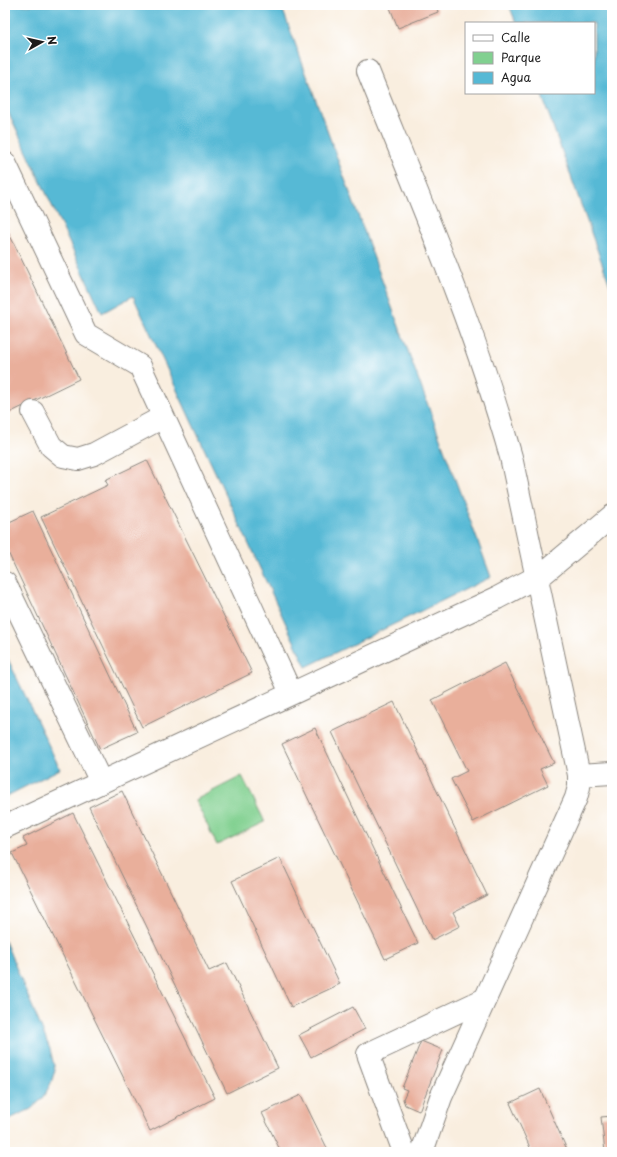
<svg xmlns="http://www.w3.org/2000/svg" width="617" height="1157" font-family="'Playpen Sans',sans-serif">
	<style>
		.green { fill: #81d090; stroke: #4e7656 }
		.water { fill: #56b9d5; stroke: #396a78 }
		.building { fill: #e9af9b }
		.lines { fill: none; stroke-linecap: round; stroke-linejoin: round }
		.minor-casing { stroke: #8a857e; stroke-width: 24 }
		.minor { stroke: #fff; stroke-width: 22 }
	</style>
	<rect width="100%" height="100%" fill="#fff"/>
	<filter id="ink" filterUnits="userSpaceOnUse"><feTurbulence type="fractalNoise" baseFrequency=".025" numOctaves="2"/><feDisplacementMap in="SourceGraphic" scale="8" xChannelSelector="R" yChannelSelector="G"/><feConvolveMatrix kernelMatrix="1 2 1 2 8 2 1 2 1" color-interpolation-filters="sRGB"/></filter>
	<filter id="wash" filterUnits="userSpaceOnUse"><feTurbulence type="fractalNoise" baseFrequency=".012" numOctaves="4" result="noise"/><feDisplacementMap in="SourceGraphic" scale="16" xChannelSelector="R" yChannelSelector="G"/><feGaussianBlur stdDeviation="0.9" result="paint"/><feColorMatrix in="noise" values="0 0 0 0 0 0 0 0 0 0 0 0 0 0 0 0 0 1.4 0 .05"/><feComposite in="paint" operator="in"/></filter>
	<g filter="url(#wash)">
		<rect width="100%" height="100%" fill="#f9eedf"/>
		<path class="green" d="M242,776L265,822L217,845L195,800Z"/>
		<g class="water">
			<path d="M5,5H281L491,577L306,667L133,296L102,313L5,105Z"/>
			<path d="M509,5H612V291L541,93H594V23H516Z"/>
			<path d="M5,653L60,769L5,797Z"/>
			<path d="M5,941L50,1049L55,1070L51,1083L43,1098L31,1109L5,1121Z"/>
		</g>
		<g id="blocks">
			<g class="building">
				<path d="M389,5H436L438,12L398,28Z"/>
				<path d="M5,225L79,379L5,415Z"/>
				<path d="M147,460L252,673L142,727L41,517L108,485L105,480Z"/>
				<path d="M33,511L137,732L100,749L5,546V524Z"/>
				<path d="M505,663L554,763L540,769L548,785L473,822L451,779L467,771L432,700Z"/>
				<path d="M394,702L487,895L453,912L460,926L432,940L332,732Z"/>
				<path d="M315,728L418,943L385,959L282,744Z"/>
				<path d="M122,791L209,971L227,963L278,1068L227,1093L89,807Z"/>
				<path d="M73,813L215,1098L150,1131L12,853L27,846L23,838Z"/>
				<path d="M280,858L340,984L291,1007L232,881Z"/>
				<path d="M353,1007L365,1029L311,1057L299,1035Z"/>
				<path d="M421,1041L443,1050L419,1111L405,1105L403,1099L407,1090L402,1088Z"/>
				<path d="M540,1089L568,1152H532L510,1103Z"/>
				<path d="M301,1095L329,1152H281L262,1113Z"/>
				<path d="M612,1116V1152H605L601,1117Z"/>
			</g>
		</g>
	</g>
	<g filter="url(#ink)">
		<use href="#blocks" fill-opacity="0" stroke="#8a857e" stroke-width="1"/>
		<g class="lines">
			<g class="minor-casing">
				<g id="minor">
					<path d="M368,71C419,198 474,325 511,457L579,775L612,773"/>
					<path d="M5,163L86,334L140,366L291,693"/>
					<path d="M33,412L51,446L63,456L78,459L94,454L163,417"/>
					<path d="M5,583L101,782"/>
					<path d="M5,827L497,598L544,573L612,516"/>
					<path d="M404,1152L368,1054L485,999"/>
					<path d="M422,1152L441,1097L576,798L579,787V775"/>
				</g>
			</g>
			<use href="#minor" class="minor"/>
		</g>
	</g>
	<rect width="617" height="1157" fill="none" stroke="#fff" stroke-width="20"/>
	<rect x="465" y="22" width="130" height="72" fill="#ffffff" stroke="#a4a4a4"/>
	<rect x="473" y="35" width="20" height="6" fill="#ffffff" stroke="#a4a4a4"/>
	<text x="501" y="42" font-size="12" fill="#1c1c1c">Calle</text>
	<rect x="473" y="52" width="20" height="12" fill="#81d090" stroke="#a4a4a4"/>
	<text x="501" y="62" font-size="12" fill="#1c1c1c">Parque</text>
	<rect x="473" y="72" width="20" height="12" fill="#56b9d5" stroke="#a4a4a4"/>
	<text x="501" y="82" font-size="12" fill="#1c1c1c">Agua</text>
	<g transform="translate(42 42) rotate(82)" stroke="#ffffff" stroke-width="3" paint-order="stroke">
	<path d="M0-3L7 15L0 10L-7 15Z" fill="#1c1c1c"/>
	<text y="-6" font-size="11" font-weight="bold" text-anchor="middle" fill="#1c1c1c">N</text>
	</g>
</svg>
